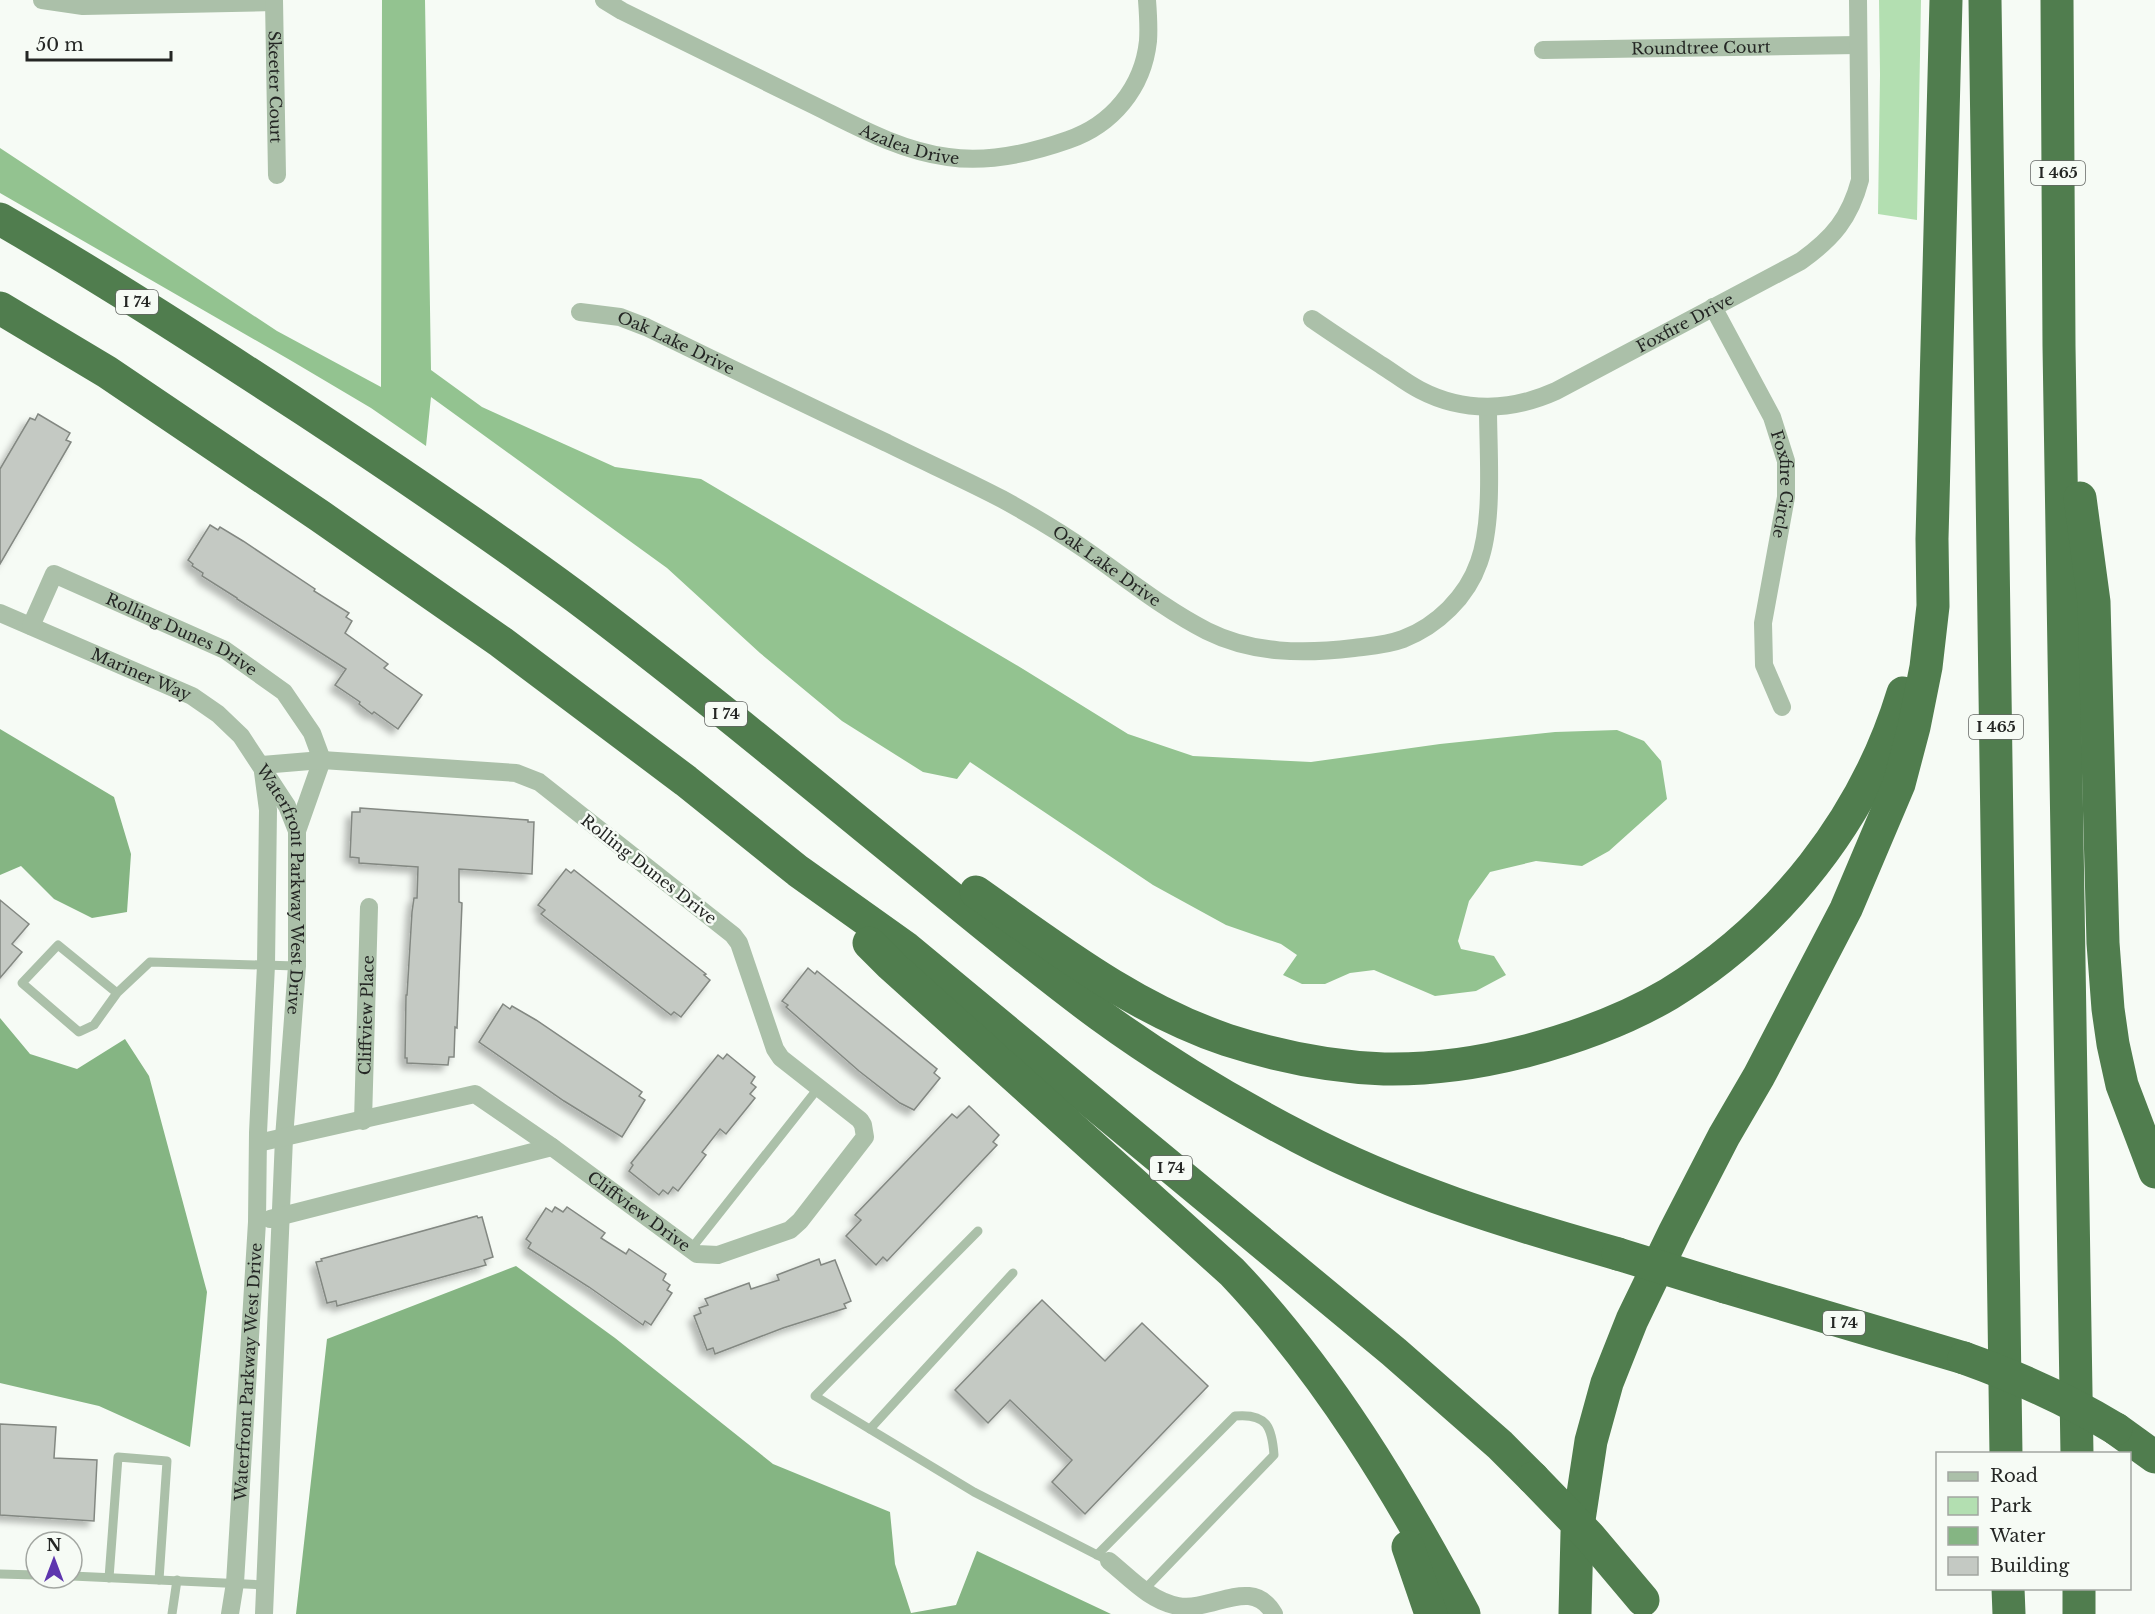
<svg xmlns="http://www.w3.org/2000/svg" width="2155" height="1614" font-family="'Libre Baskerville',serif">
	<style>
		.green { fill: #b3dfb1 }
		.forest { fill: #93c390 }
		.water { fill: #85b583 }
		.building { fill: #c4c9c3; stroke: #838882; stroke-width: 1.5; filter: url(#shadow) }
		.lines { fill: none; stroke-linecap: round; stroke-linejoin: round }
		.lane { stroke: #abc0a9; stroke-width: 9 }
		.street { stroke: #abc0a9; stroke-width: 18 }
		.highway { stroke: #507d4e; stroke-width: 33 }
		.highway-bridge { stroke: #507d4e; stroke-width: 33 }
		.labels { text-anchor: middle; stroke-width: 5; stroke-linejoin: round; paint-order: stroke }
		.shield { fill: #f6fbf5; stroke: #636663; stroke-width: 1.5 }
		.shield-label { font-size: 15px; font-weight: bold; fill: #242624 }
		.street-label { font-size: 16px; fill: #242624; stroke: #f6fbf5 }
	</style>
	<defs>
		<filter id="shadow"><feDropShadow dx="-5.5" dy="5.5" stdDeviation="3" flood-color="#0004"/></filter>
	</defs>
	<rect width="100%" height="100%" fill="#f6fbf5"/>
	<path class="green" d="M1879,0H1921L1917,220L1878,214L1880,75Z"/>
	<path class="forest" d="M382,0H425L431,370L482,407L615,467L701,479L1023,669L1128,734L1193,756L1311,762L1440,744L1555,732L1617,730L1644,741L1661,761L1667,799L1609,851L1582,866L1536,861L1490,872L1469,901L1458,941L1461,949L1494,956L1506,975L1476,991L1435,996L1374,970L1350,973L1325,984H1302L1283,975L1297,955L1281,944L1226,925L1153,885L970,762L957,779L923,772L842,721L760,653L667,568L431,397L426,446L371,408L290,360L0,193V148L277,331L381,387Z"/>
	<g class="water">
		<path d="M0,729L114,797L131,854L127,912L92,918L54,899L21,866L0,875Z"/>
		<path d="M0,1018L30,1054L77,1069L125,1039L149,1076L207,1292L190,1447L99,1406L0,1383Z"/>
		<path d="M516,1266L615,1338L773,1464L890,1512L895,1564L911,1613L956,1605L977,1551L1111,1614H296L327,1339Z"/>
	</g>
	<g class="building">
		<path d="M38,414L70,433L66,440L71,442L0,564V469L30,418L35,420Z"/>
		<path d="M210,525L218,530L220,527L243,541L315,589L314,591L349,613L346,617L352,621L345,633L388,664L384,668L422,695L398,729L374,712L372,714L359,704L360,702L335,685L346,669L237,599V598L202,576L203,573L192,566L193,564L188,560Z"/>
		<path d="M360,808L528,820V822H534L532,874L459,869V902L462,903L457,1028L455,1027L454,1057H449L448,1065L407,1063V1058H405L406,995H407L412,912L414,898H417L418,867L359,863V858L350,857L352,812H360Z"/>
		<path d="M566,869L571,873L574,870L706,974L704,975L710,980L681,1017L674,1012L671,1015L541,914L545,910L538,905Z"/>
		<path d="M0,900L29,924L12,944L22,952L0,978Z"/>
		<path d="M808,968L815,974L817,971L937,1069L934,1073L940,1078L914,1110L900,1103L859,1071L786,1007L788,1005L782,1001Z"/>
		<path d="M503,1004L510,1009L512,1006L536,1020L642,1092L639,1096L645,1100L622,1137L564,1101L479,1042Z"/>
		<path d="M727,1054L755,1077L751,1083L756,1087L750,1094L755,1098L726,1134L720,1129L702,1152L706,1155L678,1191L673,1187L668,1194L663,1190L659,1195L629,1171L633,1165L631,1163L718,1055L723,1059Z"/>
		<path d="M969,1106L999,1135L993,1142L997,1145L887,1261L883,1257L876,1265L846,1236L861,1220L855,1215L952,1114L957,1118Z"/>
		<path d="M555,1207L563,1212L567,1207L605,1233L601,1238L626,1254L629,1249L666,1274L663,1280L670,1285L667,1290L672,1293L651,1325L645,1321L643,1325L589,1287L528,1248L531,1243L526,1239L546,1208L552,1212Z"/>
		<path d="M477,1216L478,1218L482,1217L493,1257L484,1260L486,1265L337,1306L336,1301L327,1303L316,1262L322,1261L321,1259Z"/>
		<path d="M819,1259L821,1265L835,1260L851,1301L844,1304L846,1308L783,1328L715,1354L713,1348L707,1350L694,1316L701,1313L699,1308L708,1305L705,1299L749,1283L751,1289L779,1280L777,1275Z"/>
		<path d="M1042,1300L1105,1361L1142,1323L1208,1386L1085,1514L1052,1482L1072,1460L1010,1400L988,1423L955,1390Z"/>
		<path d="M0,1424L56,1427L54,1458L97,1460L94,1521L0,1515Z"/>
	</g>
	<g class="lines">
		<g class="lane">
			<path d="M117,993L58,945L22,983L79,1032L94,1025L117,993L150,962L297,966"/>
			<path d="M978,1231L815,1396L974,1492L1109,1561"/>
			<path d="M691,1249L819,1087"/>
			<path d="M870,1429L1013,1273"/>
			<path d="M1097,1555L1235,1416C1267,1413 1272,1427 1274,1455L1144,1590"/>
			<path d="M0,1574L36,1575"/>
			<path d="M72,1576L265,1585"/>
			<path d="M109,1578L118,1457L167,1461L159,1580"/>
			<path d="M172,1614L177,1580"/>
		</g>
		<g class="street">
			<path d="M42,0L83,6L274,2"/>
			<path id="s1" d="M274,0L277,175"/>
			<path id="s2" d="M604,0L622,11C683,41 744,71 805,101C851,123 896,150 948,157C987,163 1031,153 1068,140C1112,125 1143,88 1148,41C1149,27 1148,13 1147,0"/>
			<path id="s3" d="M1543,50L1858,45"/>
			<path id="s4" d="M1713,307L1772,417L1786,461V497L1763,623L1764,665L1782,707"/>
			<path id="s5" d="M580,312L620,317L646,327C726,366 806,405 887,443C925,462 964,479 1002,499C1031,515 1060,532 1087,551C1126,578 1164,609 1207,631C1253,654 1304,654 1354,648C1370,646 1387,645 1403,639C1437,626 1467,597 1479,562C1494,520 1488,453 1488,408"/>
			<path id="s6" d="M1312,319C1335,335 1358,350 1381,365C1394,373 1406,383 1420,390C1464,413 1512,411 1556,391L1801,261C1833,238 1850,218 1860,180L1858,0"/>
			<path id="s7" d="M0,613L192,696L218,714L241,736L287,806L297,831V966L284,1138L264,1614"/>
			<path id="s8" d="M31,626L54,574L225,650L284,692L312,733L322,760L297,831"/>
			<path id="s9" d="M363,1121L369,907"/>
			<path id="s10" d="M258,1143L475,1094L552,1147L697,1254L718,1255L790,1230L800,1221L865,1137L863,1125L860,1120L781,1058L775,1049L739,943L733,935L539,782L516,773L322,760L262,765"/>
			<path d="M270,1219L552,1147"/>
			<path d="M1109,1561C1130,1578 1150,1601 1178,1606C1213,1612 1252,1575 1274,1614"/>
			<path id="s11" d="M230,1614L235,1583L257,1222L258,1133L266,965L268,810L263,772"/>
		</g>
		<g class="highway">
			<path d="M1985,0L2006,1454"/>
			<path d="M2057,0L2059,346L2077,1454"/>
			<path d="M0,219C104,279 204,344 305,410C396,470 488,532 576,597C688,681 795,770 903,858C968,911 1032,965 1100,1015C1163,1061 1230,1101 1299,1137C1400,1190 1508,1223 1618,1254"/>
			<path d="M0,308L107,372L320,516L501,642L686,781L798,871L906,948L1394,1352L1500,1445L1533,1478"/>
			<path d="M2080,498L2094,602L2103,943L2108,1009L2113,1044L2122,1085L2155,1172"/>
			<path d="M976,892C1057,949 1133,1008 1227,1040C1277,1056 1332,1067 1384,1069C1432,1070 1479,1063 1526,1051C1575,1038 1625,1020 1669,994C1780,926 1865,818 1903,693"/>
			<path d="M869,943L891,965L1232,1272C1327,1372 1399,1492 1464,1614"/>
			<path d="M1725,1287L1964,1358"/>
			<path d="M2116,1429L2155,1457"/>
			<path d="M1408,1547L1431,1614"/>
			<path d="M2008,1588L2009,1614"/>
			<path d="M2079,1588V1614"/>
			<path d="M1575,1614L1577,1533L1591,1441L1607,1383L1632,1320L1675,1231L1724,1136L1759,1076L1846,909L1899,784L1914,727L1926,667L1933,606L1932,539L1946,0"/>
		</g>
		<g class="highway-bridge">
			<path d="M1618,1254L1725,1287"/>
			<path d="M1964,1358C2017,1377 2067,1399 2116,1429"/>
			<path d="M1533,1478L1589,1536L1643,1600"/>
		</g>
	</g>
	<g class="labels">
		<g class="shield">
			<rect x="2031" y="161" width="54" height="24" rx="4.5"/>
			<rect x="116" y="290" width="42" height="24" rx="4.5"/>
			<rect x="705" y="702" width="42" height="24" rx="4.5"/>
			<rect x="1969" y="715" width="54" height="24" rx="4.5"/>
			<rect x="1150" y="1156" width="42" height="24" rx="4.5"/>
			<rect x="1823" y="1311" width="42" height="24" rx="4.5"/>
		</g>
		<g class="shield-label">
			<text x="2058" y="178">I 465</text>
			<text x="137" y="307">I 74</text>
			<text x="726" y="719">I 74</text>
			<text x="1996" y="732">I 465</text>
			<text x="1171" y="1173">I 74</text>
			<text x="1844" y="1328">I 74</text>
		</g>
		<g class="street-label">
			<text dy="6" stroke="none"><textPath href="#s3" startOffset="158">Roundtree Court</textPath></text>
			<text dy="6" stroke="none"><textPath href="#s1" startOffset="87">Skeeter Court</textPath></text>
			<text dy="6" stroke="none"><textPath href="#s2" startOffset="339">Azalea Drive</textPath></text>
			<text dy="6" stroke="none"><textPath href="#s6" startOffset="416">Foxfire Drive</textPath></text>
			<text dy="6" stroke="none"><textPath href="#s5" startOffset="102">Oak Lake Drive</textPath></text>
			<text dy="6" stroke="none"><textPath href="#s4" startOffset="194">Foxfire Circle</textPath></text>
			<text dy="6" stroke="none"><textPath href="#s5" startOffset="588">Oak Lake Drive</textPath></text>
			<text dy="6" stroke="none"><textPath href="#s8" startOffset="198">Rolling Dunes Drive</textPath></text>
			<text dy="6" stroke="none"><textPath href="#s7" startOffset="154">Mariner Way</textPath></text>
			<text transform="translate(649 869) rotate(38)" y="6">Rolling Dunes Drive</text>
			<text dy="6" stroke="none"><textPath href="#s7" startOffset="438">Waterfront Parkway West Drive</textPath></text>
			<text dy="6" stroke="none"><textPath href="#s9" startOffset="106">Cliffview Place</textPath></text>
			<text dy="6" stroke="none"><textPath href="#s10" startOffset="424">Cliffview Drive</textPath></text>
			<text dy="6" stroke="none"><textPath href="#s11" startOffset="243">Waterfront Parkway West Drive</textPath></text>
		</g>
	</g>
	<rect x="1936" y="1452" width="195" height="138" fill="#f6fbf5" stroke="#a2a6a1" stroke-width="1.5"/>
	<rect x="1948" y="1472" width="30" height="9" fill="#abc0a9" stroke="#a2a6a1" stroke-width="1.5"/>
	<text x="1990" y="1482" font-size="18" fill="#242624">Road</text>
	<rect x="1948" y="1497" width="30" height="18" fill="#b3dfb1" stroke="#a2a6a1" stroke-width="1.5"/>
	<text x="1990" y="1512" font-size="18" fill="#242624">Park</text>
	<rect x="1948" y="1527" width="30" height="18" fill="#85b583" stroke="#a2a6a1" stroke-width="1.5"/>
	<text x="1990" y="1542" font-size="18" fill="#242624">Water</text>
	<rect x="1948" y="1557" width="30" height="18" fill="#c4c9c3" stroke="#a2a6a1" stroke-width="1.5"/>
	<text x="1990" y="1572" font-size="18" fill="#242624">Building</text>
	<g transform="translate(54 1560)"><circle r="28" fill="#f6fbf5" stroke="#a2a6a1" stroke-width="1.5"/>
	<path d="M0-4.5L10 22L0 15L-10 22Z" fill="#5e36ae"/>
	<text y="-9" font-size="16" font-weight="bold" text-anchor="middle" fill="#242624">N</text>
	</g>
	<path d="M27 51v9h144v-9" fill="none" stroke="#242624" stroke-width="3"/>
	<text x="36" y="51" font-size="18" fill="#242624" stroke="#f6fbf5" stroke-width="4.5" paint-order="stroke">50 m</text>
</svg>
